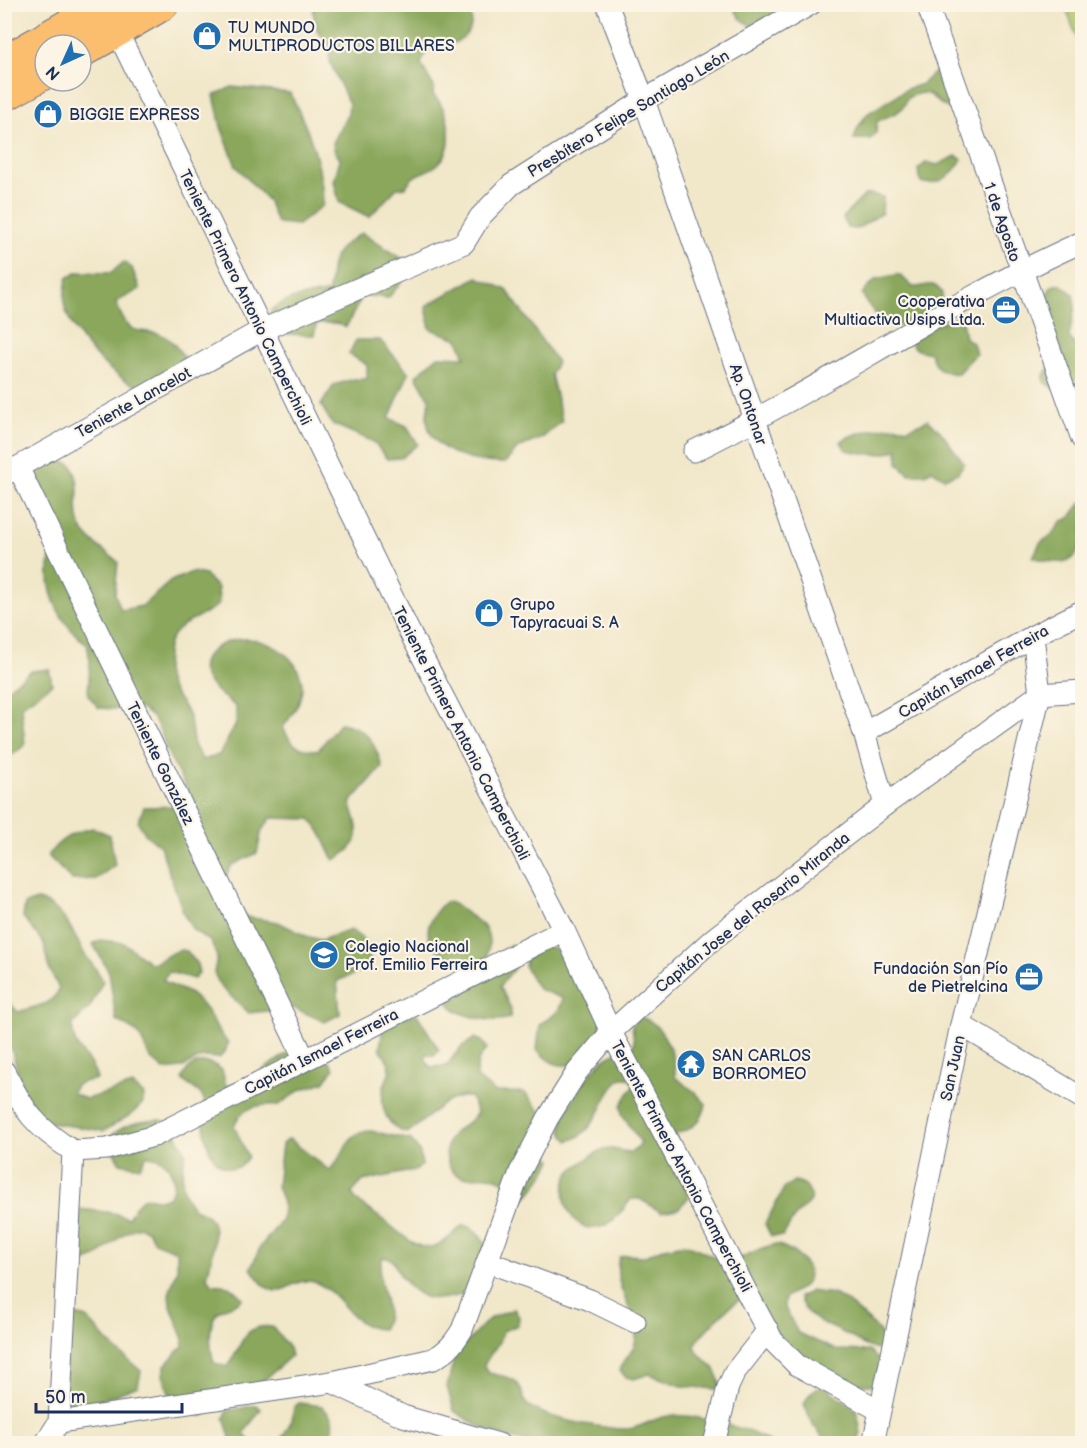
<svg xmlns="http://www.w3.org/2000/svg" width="1087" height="1448" font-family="'Balsamiq Sans',sans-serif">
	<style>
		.green { fill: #adc166; stroke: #647862; stroke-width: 1.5 }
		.forest { fill: #8aa75b; stroke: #526b5c; stroke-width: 1.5 }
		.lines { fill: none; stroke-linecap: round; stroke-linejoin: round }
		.minor-casing { stroke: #666f83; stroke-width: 23 }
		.primary-casing { stroke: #666f83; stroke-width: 35 }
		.minor { stroke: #fff; stroke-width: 21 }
		.primary { stroke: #fbbe6e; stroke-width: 33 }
		.labels { text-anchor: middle; stroke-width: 4.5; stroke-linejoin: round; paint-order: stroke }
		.poi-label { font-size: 16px; fill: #1b2f5e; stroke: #fcf5e5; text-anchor: start }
		.street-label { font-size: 16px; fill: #1b2f5e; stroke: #fcf5e5 }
	</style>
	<rect width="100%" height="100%" fill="#fcf5e5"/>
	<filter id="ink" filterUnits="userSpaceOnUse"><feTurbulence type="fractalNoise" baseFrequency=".0167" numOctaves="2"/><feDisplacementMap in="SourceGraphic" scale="12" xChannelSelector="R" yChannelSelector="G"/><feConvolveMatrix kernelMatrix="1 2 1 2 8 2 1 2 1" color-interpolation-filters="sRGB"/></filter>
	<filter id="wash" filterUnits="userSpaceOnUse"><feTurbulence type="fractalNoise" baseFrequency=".008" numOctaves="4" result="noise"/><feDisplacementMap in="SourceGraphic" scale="24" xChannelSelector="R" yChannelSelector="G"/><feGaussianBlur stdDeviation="1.35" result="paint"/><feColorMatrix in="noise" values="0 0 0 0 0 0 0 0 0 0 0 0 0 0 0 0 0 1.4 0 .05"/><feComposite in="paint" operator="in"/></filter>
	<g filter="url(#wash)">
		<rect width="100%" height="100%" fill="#f1e7c9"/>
		<path class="green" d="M1065,5H1082V53Z"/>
		<g class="forest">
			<path d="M810,4L754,28L740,18L732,5Z"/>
			<path d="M316,5H464C478,18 472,35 454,43C446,46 438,42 431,48C425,52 423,58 421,64L434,87L433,94C449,110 457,145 439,163C427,175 415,169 406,187L397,188L369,217L339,202L334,181L340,159L335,152L333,143L348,113L349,104L330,62L329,45L317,30L313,12Z"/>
			<path d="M941,66L954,109C932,108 936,83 907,98C903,115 889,114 877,122L876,133L870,139H854L858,127L867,114L907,89L922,84Z"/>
			<path d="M232,87L290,93C308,128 323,164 323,205L298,225L277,223L268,201L236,166L221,127L214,95Z"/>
			<path d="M956,156L962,159C954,174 941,185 923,183L919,178L918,169L927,162L937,165Z"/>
			<path d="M870,194L883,197L882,213L857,229L847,228L843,217L865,195Z"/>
			<path d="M362,233L409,263L405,278L388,298L363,295L346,327L335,323H317L314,335L286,334L268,324L271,310C296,293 302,298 329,292C332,257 330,252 362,233Z"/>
			<path d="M124,262L132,268L140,289L116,302C131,348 146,321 170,340C176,345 181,354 186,359L178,374C169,378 153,388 144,387C115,384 66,330 64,302C64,294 66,286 67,278L78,272L111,273Z"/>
			<path d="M896,275H900L913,287C926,288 932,278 942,293L941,302L902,326C882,325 871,311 862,294L876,279Z"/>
			<path d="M477,277L507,290L557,362L551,374L562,421L542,438L518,448L505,463C467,463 414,449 430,400L416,376L438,356L465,357L458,339L430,329L426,306Z"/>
			<path d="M1060,284L1073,294L1075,307L1069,337L1082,354V377C1078,381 1064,382 1055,389L1044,382C1042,368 1053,366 1063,362L1064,358L1047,316L1050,309L1045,297L1052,286Z"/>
			<path d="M961,315L965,338L973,343L976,354L957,374C942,372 934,369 931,353C917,351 911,350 909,335Z"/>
			<path d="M356,340H380L409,373L389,418L407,426L418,444L401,458L387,459L374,442L332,424L321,405L334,385L354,379H367V365L349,354Z"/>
			<path d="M928,420L941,432L964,463L958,473L944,478L932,470L925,474H909L898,463V449C882,457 864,454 846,450L841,442C848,433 899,422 907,429Z"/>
			<path d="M56,460L71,464C85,489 72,502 80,525C85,538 107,553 118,562L115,594L121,610L142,606L171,581L192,572L205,575L218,588L219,604C197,623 169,621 167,655C166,667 165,675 170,686C175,697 186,706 189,717C195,738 188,739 203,760L219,755L236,724V707C225,698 210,688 204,675C201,669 203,662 206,657C237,617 311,650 301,695C298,708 290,717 283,727C291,746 299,750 318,750L340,723C367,727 375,742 382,767L350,803C361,831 363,845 334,860C325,844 323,832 310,819L271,818L262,830L257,853L232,865L224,879L246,917L278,922L306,936L321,940L351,930L364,940L371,953L367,969L337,981L340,1014L325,1022L294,1008L249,1013L221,987L214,973L217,957L211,942L193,930L184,915L160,846L146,835L138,822L144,807L180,806L187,789C181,778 174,767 169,755C158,728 161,717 131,704L117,709L99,708L88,695L90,661L87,644C64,628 47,598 49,569C49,558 53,547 52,536C50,516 40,494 34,474Z"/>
			<path d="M1082,502C1083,543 1087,575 1033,557L1040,543L1053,534L1062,521L1070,518Z"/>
			<path d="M49,669L52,684L21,706L25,745L7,759L5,766V685L7,689L31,671Z"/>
			<path d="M93,828L110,835L115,865L96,879L72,880L48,856C59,839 73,832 93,828Z"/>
			<path d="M37,900C59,904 72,928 80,946C86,959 97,968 103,981L90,1007L73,1024C71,1053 92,1055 97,1079C85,1083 77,1079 72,1093L86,1099L133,1085L144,1095L143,1103L132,1114L104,1131L51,1123L27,1106L9,1040L5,1034L4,997L18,1012C33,1007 53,1005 59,989L48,966L44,944L23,917L25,904Z"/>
			<path d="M445,902C453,902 456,905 462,910C483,925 494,928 487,957L471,966C435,956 410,935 445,902Z"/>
			<path d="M100,940L124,943L150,963C166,962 170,947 187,951L197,964L199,973L194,979L169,972L163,980C173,988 185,989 193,996C210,1009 214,1028 228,1043L225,1052L219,1058L202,1057L181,1068L164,1070L150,1058L138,1033L116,1020L109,972L93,944Z"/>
			<path d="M510,945L520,946V961L500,986L511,1009L510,1018C495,1023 455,1018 448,1001C447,997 446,991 446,987L491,961Z"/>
			<path d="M547,946L569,955L609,1010L583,1065C559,1066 555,1068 537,1050L540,1024C551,1017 562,1012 562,998L538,989L525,967L526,959Z"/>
			<path d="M417,1014L439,1050L434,1055L426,1054V1060L430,1067L446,1066L461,1047L475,1038L482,1041L487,1048L478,1061L476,1077L495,1092H524L541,1112L545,1145L552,1160C546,1173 528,1199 516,1206C509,1198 508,1183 499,1179C483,1170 459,1188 449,1165C446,1159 445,1149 448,1142C453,1128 470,1125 477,1113L471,1097C445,1093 427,1121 407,1133C387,1128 379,1107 384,1087C385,1081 390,1075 390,1069C390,1061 383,1055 380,1048L384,1021Z"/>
			<path d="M639,1017C663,1021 676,1056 675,1077L695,1092L706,1104C703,1121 691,1131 675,1134L689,1197L678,1209L661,1212L640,1199H631C623,1209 617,1219 606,1225C574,1241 553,1195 571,1171C575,1167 600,1149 605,1149C621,1147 631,1160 641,1143L622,1114L621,1105L634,1085L629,1078H621C600,1097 600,1131 569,1141C564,1136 561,1132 562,1125C565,1107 593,1065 609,1056C616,1052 624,1051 632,1049L634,1042L632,1025Z"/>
			<path d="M293,1050L325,1055L334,1069L324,1082L300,1090L279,1105C260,1104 242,1106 234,1126L248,1157C244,1165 239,1169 230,1168C208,1166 204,1134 203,1115C203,1110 205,1105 204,1101C203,1091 188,1087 182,1079C189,1060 208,1058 222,1070L226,1086C251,1083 272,1062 293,1050Z"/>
			<path d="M161,1120L170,1123L186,1152C182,1170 178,1194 194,1208C201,1214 208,1212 212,1222C218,1238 211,1260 207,1277L212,1284L229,1286L243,1298C236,1306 230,1305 222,1309C206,1318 210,1348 214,1363L227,1367C242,1350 240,1322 273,1327L289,1348L291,1356L261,1383L222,1400L203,1416L174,1408L163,1375L165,1365L183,1346V1337L170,1304L169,1294L177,1270V1251L154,1242L149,1232L141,1227C114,1232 105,1260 80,1262L75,1256L80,1209L114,1213L128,1218C132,1212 136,1203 143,1199C149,1195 154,1200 161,1199C177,1198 175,1174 167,1165C161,1158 155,1156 146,1156L140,1167L120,1163L107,1141C120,1123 141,1121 161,1120Z"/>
			<path d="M371,1131L411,1140L420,1153L422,1165L416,1170L363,1181L352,1193L356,1200C367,1209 380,1217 391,1226C423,1253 431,1256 463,1225L471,1227L488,1245L471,1292C443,1300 423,1306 403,1279C398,1273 396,1265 391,1259L383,1257C372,1285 397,1305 382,1329C351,1329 343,1294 317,1283C288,1271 280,1316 251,1268L261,1246L282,1220L283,1203L277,1186L282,1144L289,1139L329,1170C348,1155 342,1132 371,1131Z"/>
			<path d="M794,1181C805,1182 812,1189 810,1201L793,1219L783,1236H771L765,1224L784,1188Z"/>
			<path d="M684,1244C701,1248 713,1259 729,1262C745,1258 758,1247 774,1245C788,1244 816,1266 807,1282C803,1289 791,1292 785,1298L784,1306L798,1333L836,1350L869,1351L888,1368L879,1384C820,1393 782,1338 746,1301L739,1300C728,1307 699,1335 695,1346L698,1353L715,1369L721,1387L716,1389L682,1386L649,1374L634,1379L626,1377L620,1371C623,1357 638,1350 636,1334C634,1307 612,1286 619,1257L627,1255L645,1256L660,1249Z"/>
			<path d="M811,1291C819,1293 828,1292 835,1295C847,1299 884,1333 887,1344L881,1350C861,1347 859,1340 842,1332C823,1323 806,1319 799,1297Z"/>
			<path d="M514,1309L519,1317L518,1325L503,1331C501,1345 489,1353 484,1366L489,1373C500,1376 516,1376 521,1389C523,1395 522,1401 528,1405C546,1419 588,1425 611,1428C640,1433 646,1419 669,1416C690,1413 755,1429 770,1443H533C499,1437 483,1430 454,1411L447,1387L455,1355L489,1319Z"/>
			<path d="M71,1314L87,1318L111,1345L141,1371L138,1386L90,1405L59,1403Z"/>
			<path d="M825,1387L857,1410L861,1434L857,1443H828L814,1426L804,1404C809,1394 812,1388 825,1387Z"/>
			<path d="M299,1403L322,1406L332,1418L334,1443H279L292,1420L294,1407Z"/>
			<path d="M256,1405L261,1409L244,1433L251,1443H225L230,1437L224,1418L228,1411Z"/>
		</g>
	</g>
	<g filter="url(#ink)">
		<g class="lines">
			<g class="minor-casing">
				<g id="minor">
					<path d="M607,4L644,100L864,733L885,805"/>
					<path d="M927,4L1082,439"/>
					<path d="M112,21L408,629L564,930L611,1032L752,1302L773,1341L797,1365L879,1410"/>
					<path d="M694,451C826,386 948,302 1082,242"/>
					<path d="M18,467L304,1058"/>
					<path d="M4,475L262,330L464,243L480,217L511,185L644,100L811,4"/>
					<path d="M864,733L1033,636L1082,611"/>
					<path d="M961,1025L1082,1098"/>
					<path d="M4,1071C25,1112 34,1126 73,1151"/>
					<path d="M73,1151L107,1149L154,1136L564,930"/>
					<path d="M488,1262L590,1300L635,1322"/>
					<path d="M332,1382L403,1416L499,1444"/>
					<path d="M59,1422L332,1382L433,1359C447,1352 454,1343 462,1330L520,1172L548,1118L577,1072L611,1032L713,939L885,805L1040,694L1082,691"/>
					<path d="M45,1444L59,1422L73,1151"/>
					<path d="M714,1444L728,1387L735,1372L768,1330"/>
					<path d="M873,1444L961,1025L1040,694L1033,636"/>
				</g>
			</g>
			<g class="primary-casing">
				<g id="primary">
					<path d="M81,51L162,4"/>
					<path d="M4,63L106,4"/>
					<path d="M4,95L45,72"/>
				</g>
			</g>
			<use href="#minor" class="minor"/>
			<use href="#primary" class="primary"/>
		</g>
	</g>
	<defs>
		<g id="shop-disc" transform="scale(1.5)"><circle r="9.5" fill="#1f6fb2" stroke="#fcf5e5"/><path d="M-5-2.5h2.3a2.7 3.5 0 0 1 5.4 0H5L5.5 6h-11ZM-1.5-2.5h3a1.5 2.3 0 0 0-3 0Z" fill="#fff"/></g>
		<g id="office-disc" transform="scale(1.5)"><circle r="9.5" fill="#1f6fb2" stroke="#fcf5e5"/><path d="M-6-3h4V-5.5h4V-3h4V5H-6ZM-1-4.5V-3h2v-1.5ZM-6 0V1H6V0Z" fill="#fff"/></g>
		<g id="school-disc" transform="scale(1.5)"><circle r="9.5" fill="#1f6fb2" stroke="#fcf5e5"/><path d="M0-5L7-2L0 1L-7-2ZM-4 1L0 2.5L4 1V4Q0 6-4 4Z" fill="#fff"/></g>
		<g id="temple-disc" transform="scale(1.5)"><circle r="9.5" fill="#1f6fb2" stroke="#fcf5e5"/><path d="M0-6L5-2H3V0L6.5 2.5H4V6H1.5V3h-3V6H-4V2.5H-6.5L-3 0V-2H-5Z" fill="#fff"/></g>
	</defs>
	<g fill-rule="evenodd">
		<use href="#shop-disc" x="207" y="36"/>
		<use href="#shop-disc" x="48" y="114"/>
		<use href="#office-disc" x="1006" y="310"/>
		<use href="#shop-disc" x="489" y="613"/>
		<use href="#school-disc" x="324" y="955"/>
		<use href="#office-disc" x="1029" y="977"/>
		<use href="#temple-disc" x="691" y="1064"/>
	</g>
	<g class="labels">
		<g class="poi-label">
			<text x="228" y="33">TU MUNDO<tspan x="228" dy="18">MULTIPRODUCTOS BILLARES</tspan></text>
			<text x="69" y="120">BIGGIE EXPRESS</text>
			<text x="985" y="307" text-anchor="end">Cooperativa<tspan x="985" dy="18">Multiactiva Usips Ltda.</tspan></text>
			<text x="510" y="610">Grupo<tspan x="510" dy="18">Tapyracuai S. A</tspan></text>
			<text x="345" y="952">Colegio Nacional<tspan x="345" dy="18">Prof. Emilio Ferreira</tspan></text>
			<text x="1008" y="974" text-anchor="end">Fundación San Pío<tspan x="1008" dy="18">de Pietrelcina</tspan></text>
			<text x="712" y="1061">SAN CARLOS<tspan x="712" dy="18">BORROMEO</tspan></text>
		</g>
		<g class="street-label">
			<text transform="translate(628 113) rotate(-31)" y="6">Presbítero Felipe Santiago León</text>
			<text transform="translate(1003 222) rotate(71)" y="6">1 de Agosto</text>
			<text transform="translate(246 297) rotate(64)" y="6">Teniente Primero Antonio Camperchioli</text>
			<text transform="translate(133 402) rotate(-29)" y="6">Teniente Lancelot</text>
			<text transform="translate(749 404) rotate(71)" y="6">Ap. Ontonar</text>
			<text transform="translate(973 671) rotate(-30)" y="6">Capitán Ismael Ferreira</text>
			<text transform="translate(462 733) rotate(63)" y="6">Teniente Primero Antonio Camperchioli</text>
			<text transform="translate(161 763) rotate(64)" y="6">Teniente González</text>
			<text transform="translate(752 912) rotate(-39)" y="6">Capitán Jose del Rosario Miranda</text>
			<text transform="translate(321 1051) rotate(-27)" y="6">Capitán Ismael Ferreira</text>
			<text transform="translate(952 1068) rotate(-78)" y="6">San Juan</text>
			<text transform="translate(682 1166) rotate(62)" y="6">Teniente Primero Antonio Camperchioli</text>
		</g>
	</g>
	<rect width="1087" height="1448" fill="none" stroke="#fcf5e5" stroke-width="24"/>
	<g transform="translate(63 63) rotate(225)"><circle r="28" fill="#fcf5e5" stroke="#a2a6af" stroke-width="1.5"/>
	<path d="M0-4.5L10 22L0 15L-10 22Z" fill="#1f6fb2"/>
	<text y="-9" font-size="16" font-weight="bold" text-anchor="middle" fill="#1b2f5e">N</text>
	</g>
	<path d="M36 1403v9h146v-9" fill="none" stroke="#1b2f5e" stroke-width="3"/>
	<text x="45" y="1403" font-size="18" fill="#1b2f5e" stroke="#fcf5e5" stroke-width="4.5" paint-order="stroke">50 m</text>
</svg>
